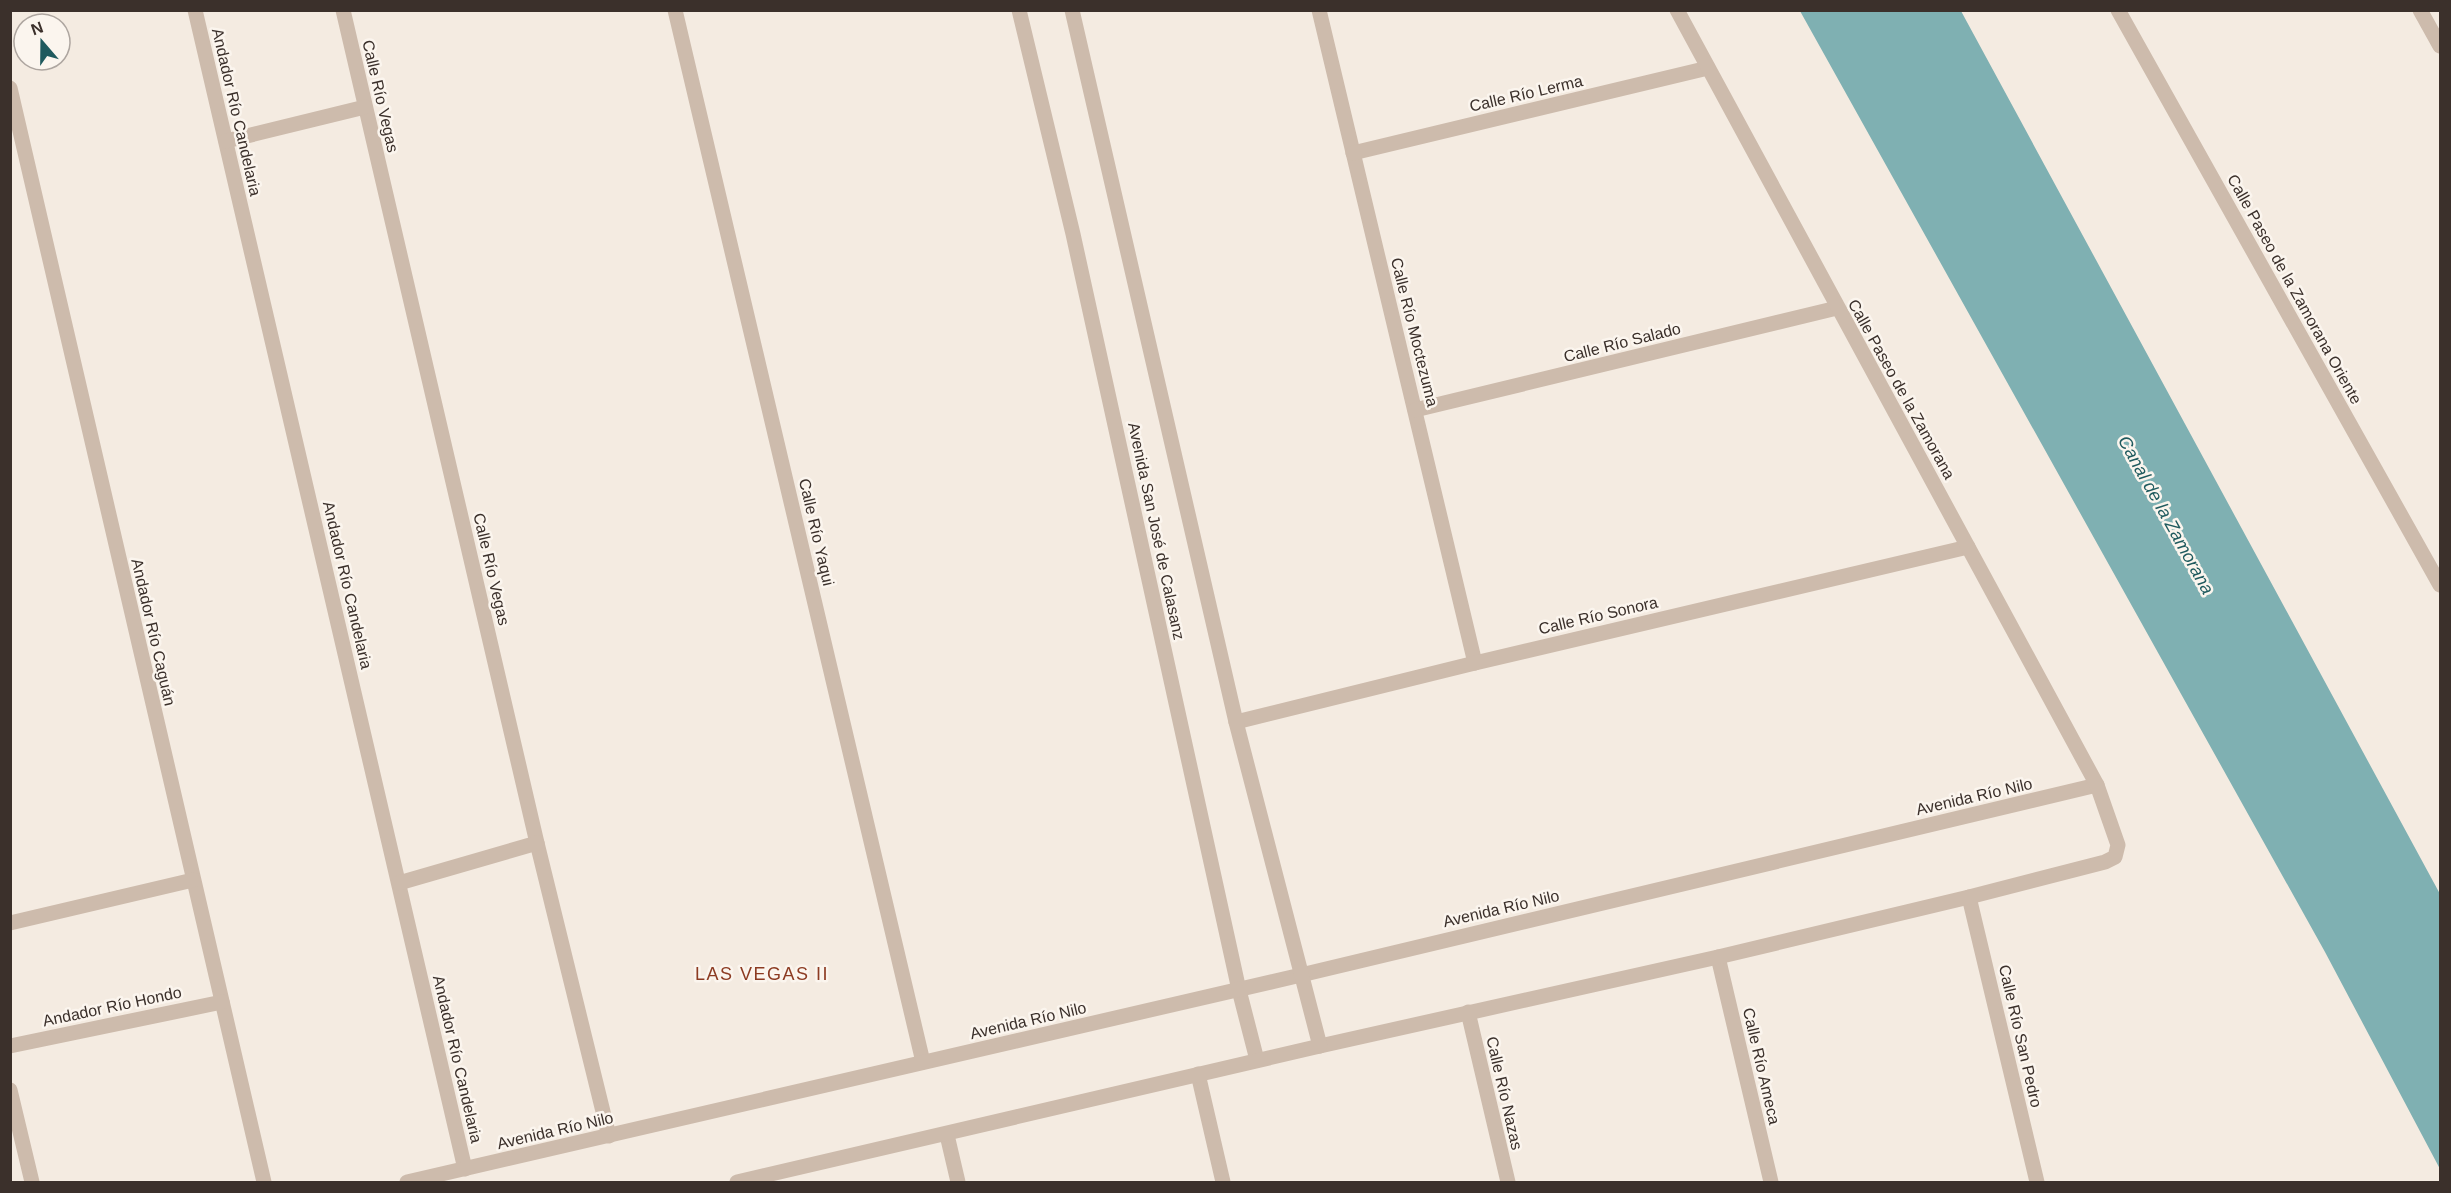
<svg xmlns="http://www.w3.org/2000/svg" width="2451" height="1193" font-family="Helvetica,sans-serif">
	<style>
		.water { fill: #7fb0b2 }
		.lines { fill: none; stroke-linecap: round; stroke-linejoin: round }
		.minor { stroke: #cdbbac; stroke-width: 15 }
		.tertiary { stroke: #cdbbac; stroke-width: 15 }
		.labels { text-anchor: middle; stroke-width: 5; stroke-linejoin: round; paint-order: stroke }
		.street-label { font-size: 16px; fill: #3b302b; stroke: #fbf5ee }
		.water-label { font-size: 18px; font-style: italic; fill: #1f5a5e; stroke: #fbf5ee }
		.neighbourhood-label { font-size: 18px; letter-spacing: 1.5px; fill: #8c3b22; stroke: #fbf5ee }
	</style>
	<rect width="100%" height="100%" fill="#f4ebe1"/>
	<path class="water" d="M1800,11H1961L2440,894V1169L2325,952Z"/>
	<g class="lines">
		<g class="minor">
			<path d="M195,10L465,1169"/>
			<path d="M343,10L537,843L609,1136"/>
			<path d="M675,10L923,1062"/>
			<path d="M1319,10L1475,663"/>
			<path d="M2118,10L2440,585"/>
			<path d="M2420,10L2440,46"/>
			<path d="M10,88L264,1182"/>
			<path d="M226,141L365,107"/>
			<path d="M1353,153L1708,68"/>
			<path d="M1415,410L1837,308"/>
			<path d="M1236,722L1475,663L1968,547"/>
			<path d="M399,883L537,843"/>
			<path d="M1969,897L2037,1182"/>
			<path d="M10,923L193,880"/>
			<path d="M1718,957L1771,1182"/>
			<path d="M1301,975L2097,785"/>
			<path d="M1468,1012L1508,1182"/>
			<path d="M10,1046L222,1002"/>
			<path d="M1320,1046L1718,957L1969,897L2105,862L2115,857L2118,845L2097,785L1677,10"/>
			<path d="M1198,1074L1223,1182"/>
			<path d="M10,1090L32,1182"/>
			<path d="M947,1135L958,1182"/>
		</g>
		<g class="tertiary">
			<path d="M1019,10L1073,234L1239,990L1257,1060"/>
			<path d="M407,1182L1301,975"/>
			<path d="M737,1182L1320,1046L1236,722L1072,10"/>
		</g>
	</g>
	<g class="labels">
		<g class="street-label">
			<text transform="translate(1526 93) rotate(-13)" y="6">Calle Río Lerma</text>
			<text transform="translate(381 96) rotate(77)" y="6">Calle Río Vegas</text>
			<text transform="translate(237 112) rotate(77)" y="6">Andador Río Candelaria</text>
			<text transform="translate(2295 289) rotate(61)" y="6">Calle Paseo de la Zamorana Oriente</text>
			<text transform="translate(1415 332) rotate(76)" y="6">Calle Río Moctezuma</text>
			<text transform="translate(1622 342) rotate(-14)" y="6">Calle Río Salado</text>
			<text transform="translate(1902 389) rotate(61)" y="6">Calle Paseo de la Zamorana</text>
			<text transform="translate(1157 531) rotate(78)" y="6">Avenida San José de Calasanz</text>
			<text transform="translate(817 532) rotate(77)" y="6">Calle Río Yaqui</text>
			<text transform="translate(492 569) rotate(77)" y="6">Calle Río Vegas</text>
			<text transform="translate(348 585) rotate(77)" y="6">Andador Río Candelaria</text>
			<text transform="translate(1598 615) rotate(-13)" y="6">Calle Río Sonora</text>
			<text transform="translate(154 632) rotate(77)" y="6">Andador Río Caguán</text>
			<text transform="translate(1974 796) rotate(-13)" y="6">Avenida Río Nilo</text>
			<text transform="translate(1501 908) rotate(-13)" y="6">Avenida Río Nilo</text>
			<text transform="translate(112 1006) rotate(-12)" y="6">Andador Río Hondo</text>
			<text transform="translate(1028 1020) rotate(-13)" y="6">Avenida Río Nilo</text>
			<text transform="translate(2021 1036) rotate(77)" y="6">Calle Río San Pedro</text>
			<text transform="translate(458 1059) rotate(77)" y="6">Andador Río Candelaria</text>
			<text transform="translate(1762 1066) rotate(77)" y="6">Calle Río Ameca</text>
			<text transform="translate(1505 1093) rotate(77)" y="6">Calle Río Nazas</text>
			<text transform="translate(555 1130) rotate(-13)" y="6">Avenida Río Nilo</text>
		</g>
		<g class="water-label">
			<text transform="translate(2166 515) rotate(61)" y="6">Canal de la Zamorana</text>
		</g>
		<g class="neighbourhood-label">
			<text x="762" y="980">LAS VEGAS II</text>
		</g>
	</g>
	<rect width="2451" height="1193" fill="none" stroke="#3b302b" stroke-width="24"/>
	<g transform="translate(42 42) rotate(340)"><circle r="28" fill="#fbf5ee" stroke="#aea6a0" stroke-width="1.5"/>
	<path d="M0-4.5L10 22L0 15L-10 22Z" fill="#1f5a5e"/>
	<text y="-9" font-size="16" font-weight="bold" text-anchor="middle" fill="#3b302b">N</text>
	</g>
</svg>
